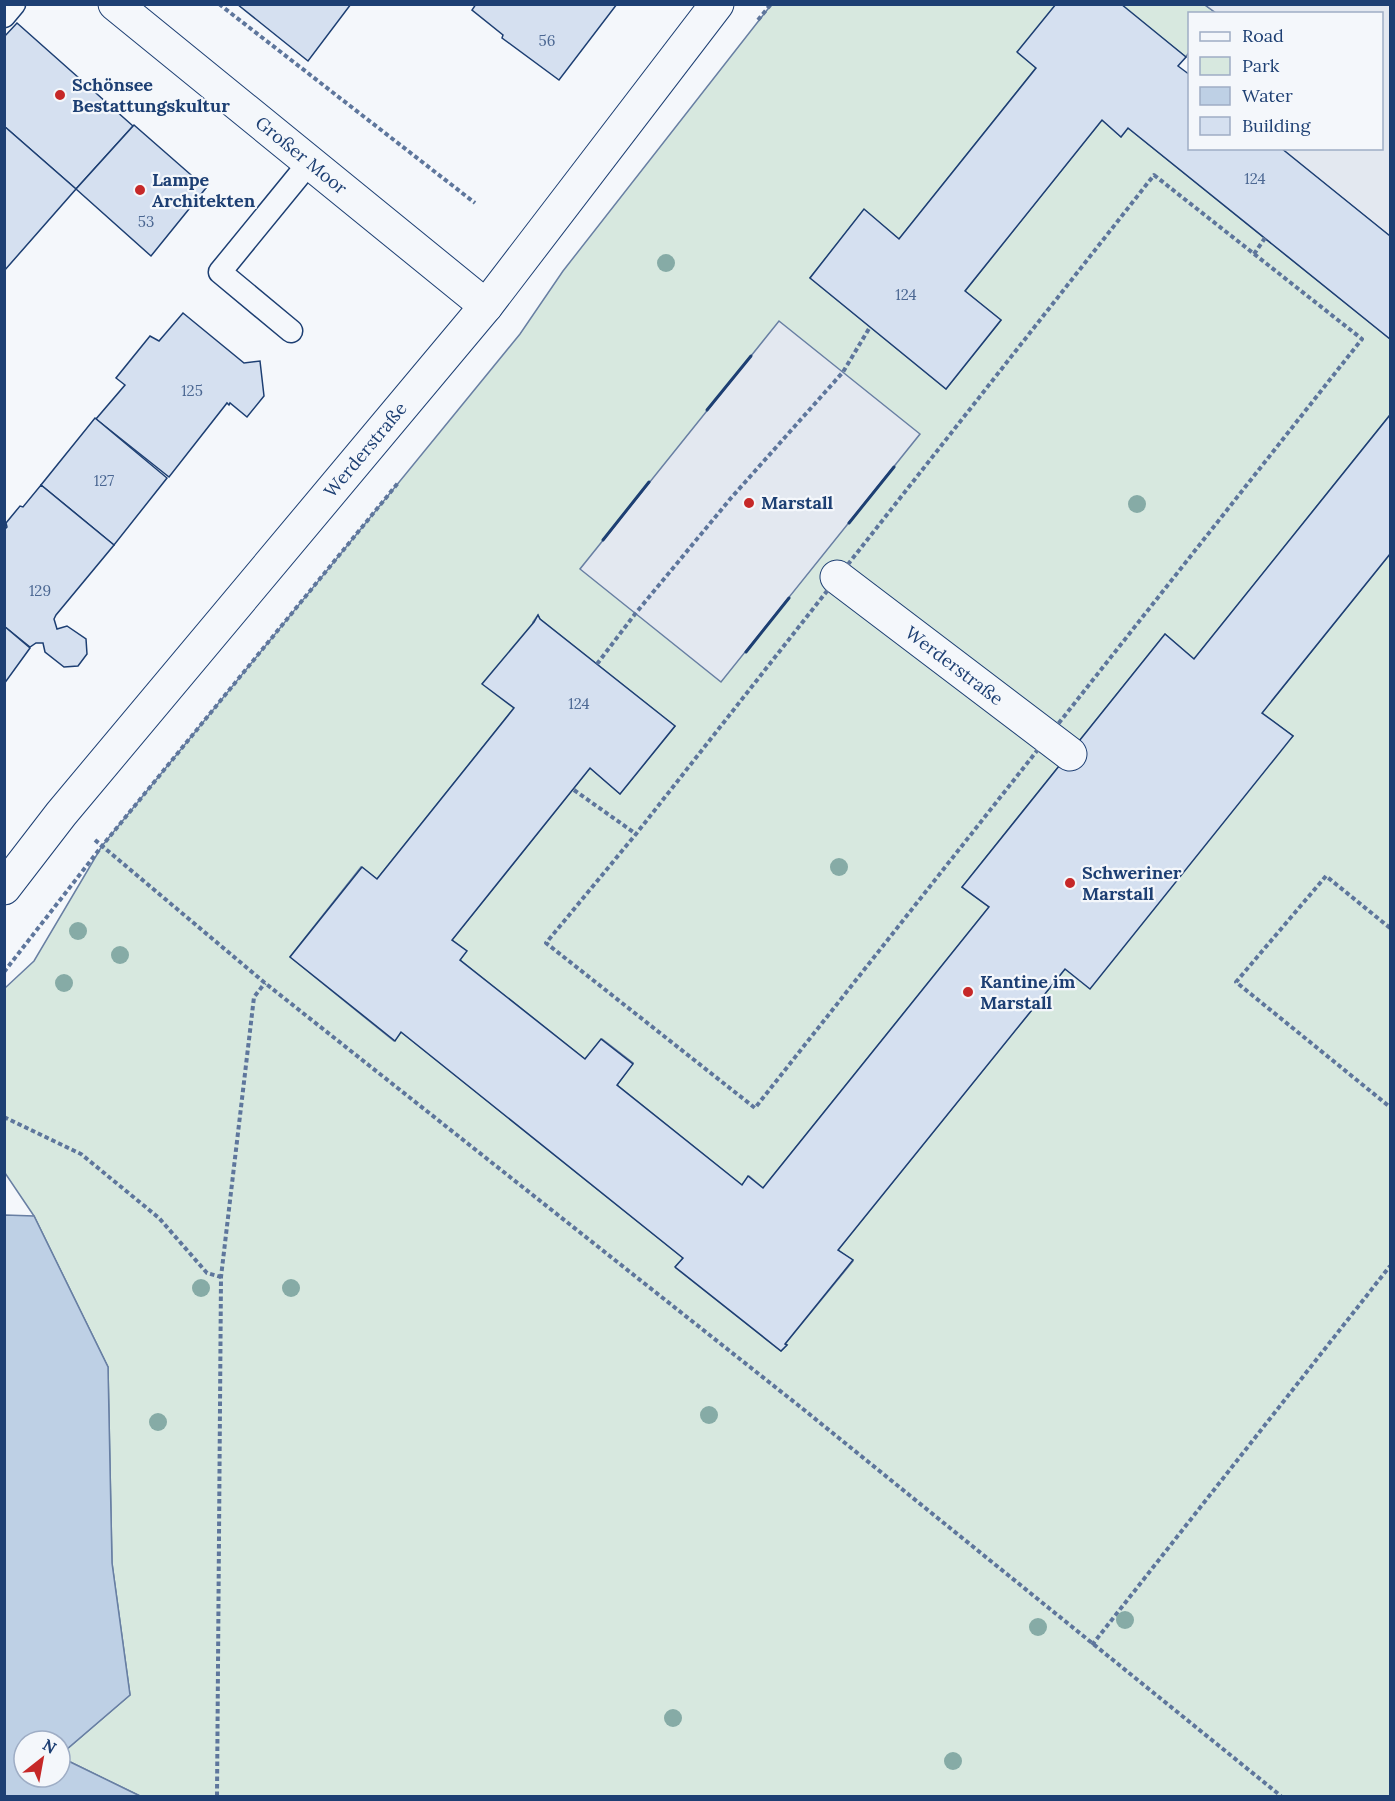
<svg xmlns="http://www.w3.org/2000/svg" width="1395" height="1801" font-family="Lora,serif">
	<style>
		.green { fill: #d7e8df; stroke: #687fa3; stroke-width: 1.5 }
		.parking { fill: #e3e8f0; stroke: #687fa3; stroke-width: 1.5 }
		.water { fill: #bed0e5; stroke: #687fa3; stroke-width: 1.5 }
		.building { fill: #d5e0f0; stroke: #1d3f73; stroke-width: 1.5 }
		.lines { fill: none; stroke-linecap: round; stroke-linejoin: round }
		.lane-casing { stroke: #1d3f73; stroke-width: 25 }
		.street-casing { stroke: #1d3f73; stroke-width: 35 }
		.secondary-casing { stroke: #1d3f73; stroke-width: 35 }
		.path { stroke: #5e769c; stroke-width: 4; stroke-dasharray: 4.5 3; stroke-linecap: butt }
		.lane { stroke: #f4f7fb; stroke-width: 22 }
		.street { stroke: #f4f7fb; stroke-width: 33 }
		.secondary { stroke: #f4f7fb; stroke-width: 33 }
		.wall { stroke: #1d3f73; stroke-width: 3 }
		.tree { fill: #86aba6 }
		.poi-dot { fill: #c62828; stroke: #f4f7fb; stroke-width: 2 }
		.labels { text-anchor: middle; stroke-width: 4.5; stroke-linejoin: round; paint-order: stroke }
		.number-label { font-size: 15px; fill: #4b6792 }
		.poi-label { font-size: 18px; font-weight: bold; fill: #1d3f73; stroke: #f4f7fb; text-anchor: start }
		.street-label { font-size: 18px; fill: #1d3f73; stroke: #f4f7fb }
	</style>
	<rect width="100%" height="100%" fill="#f4f7fb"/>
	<g class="green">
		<path d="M771,5H1056L1018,52L1036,68L899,239L864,210L810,278L946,389L1001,320L965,291L1102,120L1121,137L1128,128L1390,339V415L1194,659L1165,634L962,887L989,907L763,1188L749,1176L742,1185L617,1085L633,1063L602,1039L585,1059L460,960L466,951L452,940L590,768L620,794L675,726L540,619L538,615L533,622L514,708L377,879L361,867L290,957L394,1041L401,1032L683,1258L676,1268L781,1351L787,1345L785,1344L853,1261L838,1250L1065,969L1293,736L1262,713L1390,554V1796H140L60,1757V1755L130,1695L112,1563L108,1367L34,1216L5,1173V988L34,961L102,846L520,334L563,271Z"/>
		<path d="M1121,5H1205L1216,13L1190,14L1189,52L1186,57Z"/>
	</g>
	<g class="parking">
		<path d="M1205,5H1390V236L1281,149L1382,148V14L1216,13Z"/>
		<path d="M779,321L920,434L721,682L580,569Z"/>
	</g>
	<path class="water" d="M5,1215L34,1216L108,1367L112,1563L130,1695L60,1755V1741H24V1777H60V1757L140,1796H5Z"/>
	<g class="building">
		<path d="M237,4H351L308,61Z"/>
		<path d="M476,4H617L559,80L502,38L503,35L472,10Z"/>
		<path d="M1056,4H1121L1186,57L1178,66L1190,75V148H1281L1390,236V339L1128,128L1121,137L1102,120L965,291L1001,320L946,389L810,278L864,209L899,239L1036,68L1017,52Z"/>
		<path d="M17,23L133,126L76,189L4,126V37Z"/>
		<path d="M134,125L206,188L151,256L76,189Z"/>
		<path d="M4,126L76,189L4,271Z"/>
		<path d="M183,313L244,363L260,361L264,396L247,417L230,403L229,405L227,403L169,477L96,419L125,385L116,378L150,336L159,341Z"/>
		<path d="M1390,415V554L1262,713L1293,736L1090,989L1065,969L838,1250L853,1260L785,1344L787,1345L781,1351L675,1267L683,1258L401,1032L395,1041L290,957L362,867L377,879L514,708L482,684L534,622L538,615L540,619L675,726L620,794L590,768L452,940L467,951L460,960L585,1059L601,1039L633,1064L617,1085L742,1185L748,1176L763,1188L989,907L962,887L1165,634L1194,659Z"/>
		<path d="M95,418L167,478L114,545L41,485Z"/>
		<path d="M41,485L114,545L56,615L54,619L57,629L67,626L86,639L87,654L78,666L64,667L45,652L43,643H36L30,647L4,626V530L7,527L6,523L20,506L23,507Z"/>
		<path d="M4,626L30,648L4,684Z"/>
	</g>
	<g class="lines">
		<g class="lane-casing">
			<g id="lane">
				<path d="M4,16L14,4"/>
				<path d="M291,331L220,272L309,163"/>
			</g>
		</g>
		<g class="street-casing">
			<g id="street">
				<path id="s1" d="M115,4L486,306"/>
				<path id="s2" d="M837,577L1070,754"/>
			</g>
		</g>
		<g class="secondary-casing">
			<g id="secondary">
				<path id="s3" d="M4,888L61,814L486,306L717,4"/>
			</g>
		</g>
		<g class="path">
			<path d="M219,4L475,203"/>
			<path d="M758,20L771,4"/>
			<path d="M1154,175L1362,339L755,1108L546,943L636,834Z"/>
			<path d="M1254,254L1265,238"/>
			<path d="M597,664L635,614L731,498L843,372L870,327"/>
			<path d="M574,790L636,834"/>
			<path d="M95,840L265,983L803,1409L1281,1796"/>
			<path d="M1390,928L1326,876L1236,982L1390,1107"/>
			<path d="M4,972L102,846L398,483"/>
			<path d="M4,1117L81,1154L159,1218L207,1273L221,1277"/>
			<path d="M1092,1645L1390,1266"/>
			<path d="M217,1796L221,1277L254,997L265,983"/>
		</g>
		<use href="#lane" class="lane"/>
		<use href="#street" class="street"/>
		<use href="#secondary" class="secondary"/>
		<g class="wall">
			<path d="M707,410L751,356"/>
			<path d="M849,523L894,467"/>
			<path d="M603,540L649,482"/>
			<path d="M746,652L789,598"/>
		</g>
	</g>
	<g class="tree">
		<circle cx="666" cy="263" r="9"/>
		<circle cx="1137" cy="504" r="9"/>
		<circle cx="839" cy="867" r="9"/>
		<circle cx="78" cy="931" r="9"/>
		<circle cx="120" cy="955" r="9"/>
		<circle cx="64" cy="983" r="9"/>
		<circle cx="201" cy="1288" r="9"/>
		<circle cx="291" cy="1288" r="9"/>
		<circle cx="709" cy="1415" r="9"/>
		<circle cx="158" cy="1422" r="9"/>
		<circle cx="1125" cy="1620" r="9"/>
		<circle cx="1038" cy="1627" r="9"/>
		<circle cx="673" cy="1718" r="9"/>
		<circle cx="953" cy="1761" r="9"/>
	</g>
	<g class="poi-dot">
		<circle cx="60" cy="95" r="6"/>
		<circle cx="140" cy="190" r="6"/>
		<circle cx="749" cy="503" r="6"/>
		<circle cx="1070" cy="883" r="6"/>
		<circle cx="968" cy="992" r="6"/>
	</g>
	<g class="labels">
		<g class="number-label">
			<text x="547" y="46">56</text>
			<text x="1255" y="184">124</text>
			<text x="146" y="227">53</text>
			<text x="906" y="300">124</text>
			<text x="192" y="396">125</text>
			<text x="104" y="486">127</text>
			<text x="40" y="596">129</text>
			<text x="579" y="709">124</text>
		</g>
		<g class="poi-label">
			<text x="72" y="91">Schönsee<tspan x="72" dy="21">Bestattungskultur</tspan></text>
			<text x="152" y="186">Lampe<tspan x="152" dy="21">Architekten</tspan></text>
			<text x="761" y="509">Marstall</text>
			<text x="1082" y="879">Schweriner<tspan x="1082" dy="21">Marstall</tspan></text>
			<text x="980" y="988">Kantine im<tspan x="980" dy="21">Marstall</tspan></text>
		</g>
		<g class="street-label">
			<text dy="6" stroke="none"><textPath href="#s1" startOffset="240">Großer Moor</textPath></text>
			<text dy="6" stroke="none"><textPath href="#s3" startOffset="568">Werderstraße</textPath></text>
			<text dy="6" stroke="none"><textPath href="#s2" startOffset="147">Werderstraße</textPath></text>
		</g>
	</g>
	<rect width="1395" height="1801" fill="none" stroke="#1d3f73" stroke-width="12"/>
	<rect x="1188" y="12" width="195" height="138" fill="#f4f7fb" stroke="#9eadc5" stroke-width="1.5"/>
	<rect x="1200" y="32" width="30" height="9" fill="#f4f7fb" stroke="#9eadc5" stroke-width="1.5"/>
	<text x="1242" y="42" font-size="18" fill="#1d3f73">Road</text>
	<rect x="1200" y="57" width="30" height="18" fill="#d7e8df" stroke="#9eadc5" stroke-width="1.5"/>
	<text x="1242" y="72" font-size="18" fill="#1d3f73">Park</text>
	<rect x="1200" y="87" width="30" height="18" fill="#bed0e5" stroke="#9eadc5" stroke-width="1.5"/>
	<text x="1242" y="102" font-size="18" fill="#1d3f73">Water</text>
	<rect x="1200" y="117" width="30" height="18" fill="#d5e0f0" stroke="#9eadc5" stroke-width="1.5"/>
	<text x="1242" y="132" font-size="18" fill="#1d3f73">Building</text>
	<g transform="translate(42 1759) rotate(31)"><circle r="28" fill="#f4f7fb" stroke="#9eadc5" stroke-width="1.5"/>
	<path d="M0-4.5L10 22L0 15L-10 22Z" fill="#c62828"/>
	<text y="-9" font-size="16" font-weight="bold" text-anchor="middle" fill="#1d3f73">N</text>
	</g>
</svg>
